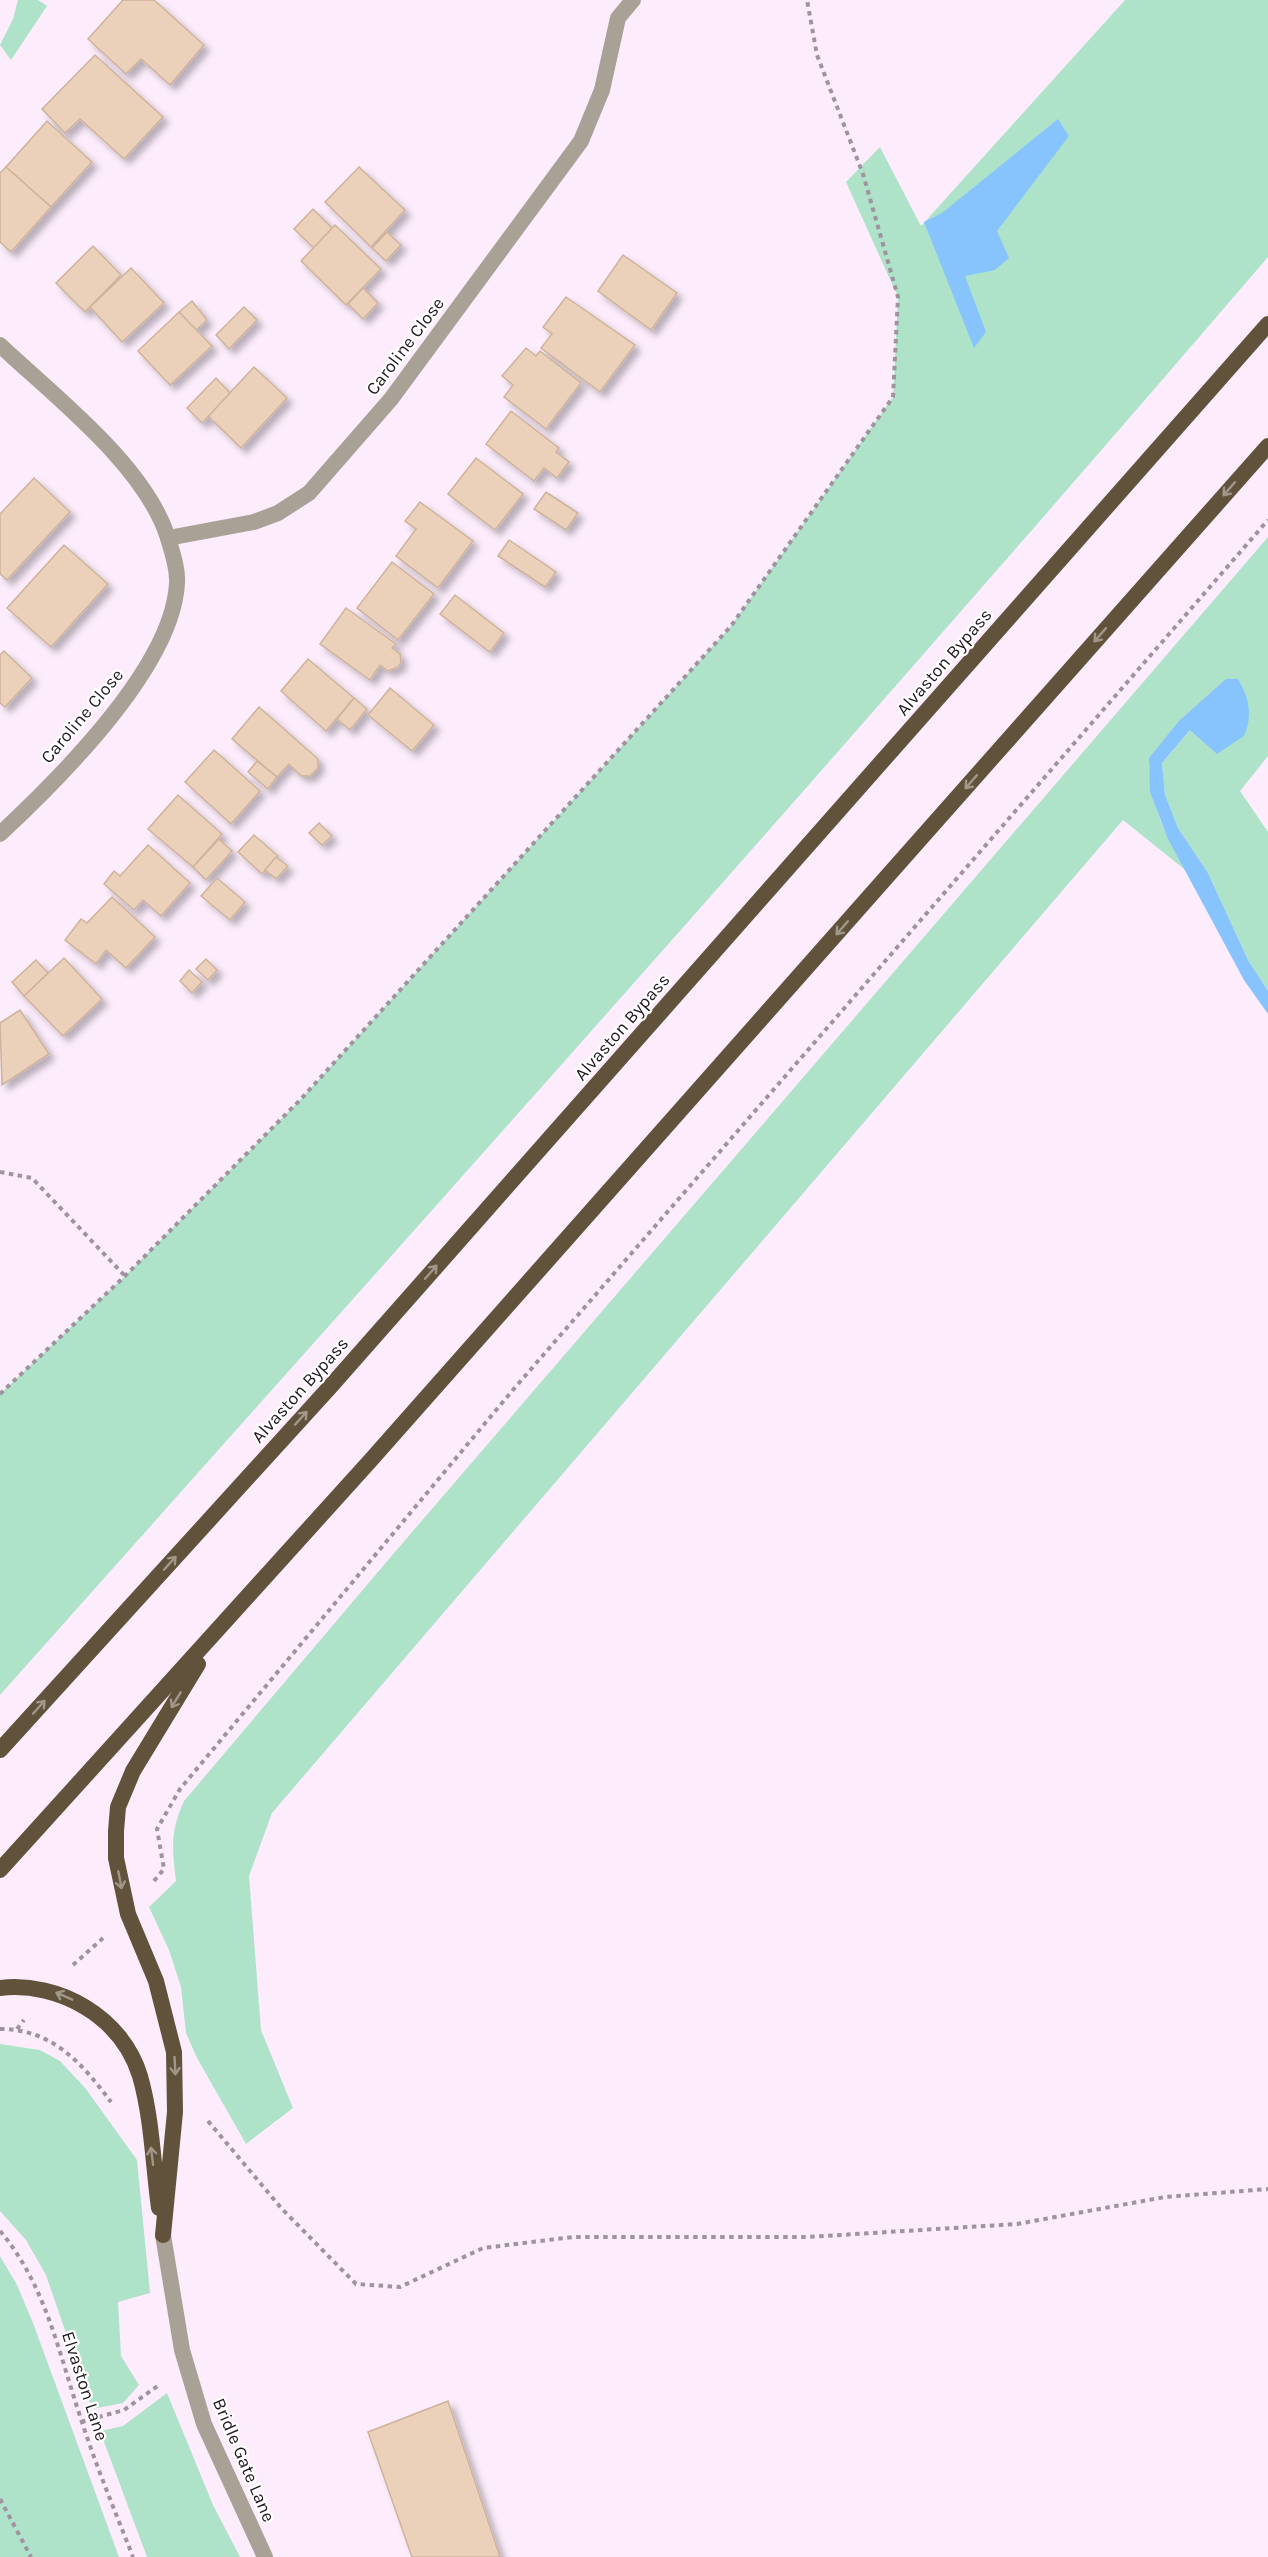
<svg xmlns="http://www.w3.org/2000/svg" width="1268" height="2557" font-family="Karla,sans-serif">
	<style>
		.green { fill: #aee3c9 }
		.water { fill: #87c4fd }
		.building { fill: #ecd1ba; stroke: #cdb29c; stroke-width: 1.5; filter: url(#shadow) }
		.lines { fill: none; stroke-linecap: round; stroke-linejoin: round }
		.path { stroke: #a0929f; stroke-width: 4; stroke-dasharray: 4.5 4.5; stroke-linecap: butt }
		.service { stroke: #a9a195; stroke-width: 16 }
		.minor { stroke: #a9a195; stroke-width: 16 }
		.trunk { stroke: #60523b; stroke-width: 16 }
		.oneway { stroke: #a09789 }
		.labels { text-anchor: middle; stroke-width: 4.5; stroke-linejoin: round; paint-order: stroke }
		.street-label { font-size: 18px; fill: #211720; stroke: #fff }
	</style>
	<defs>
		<filter id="shadow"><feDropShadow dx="5.5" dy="5.5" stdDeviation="3" flood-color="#0004"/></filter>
	</defs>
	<rect width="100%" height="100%" fill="#fdedfc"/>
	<g class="green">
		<path d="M18,0H38L47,6L11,60L0,45L13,19Z"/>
		<path d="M1125,0H1268V257C852,742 425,1218 0,1695V1394L125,1276L301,1099L731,626L893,397L898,297L846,182L880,147L921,226Z"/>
		<path d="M1268,537V756L1240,791L1268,832V991L1248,960L1208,873L1178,828L1165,797L1162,763L1191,729L1240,681L1149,763C1151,809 1165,834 1189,873L1123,820L272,1813L249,1876L261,2030L293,2108L246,2144L197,2058L186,2033L181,1987L169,1950L149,1907L176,1881C172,1848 170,1832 184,1801L394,1553Z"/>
		<path d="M0,2044L40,2050L60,2061L86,2089L137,2160L150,2293L118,2302L121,2356L139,2385L123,2403L92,2409L46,2275L26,2240L0,2211Z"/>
		<path d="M0,2256L17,2285L33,2323L119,2557H0Z"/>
		<path d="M167,2393L213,2505L240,2557H147L100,2431L123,2426Z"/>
	</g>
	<g class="water">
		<path d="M1058,119L1069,136L997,231L1009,258L995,270L965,276L986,332L974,348L924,222L942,213Z"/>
		<path d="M1226,679H1238C1249,697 1253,716 1244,736L1217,754L1190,730L1162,763L1165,795L1178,828L1208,873L1248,960L1268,991V1014L1244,980L1168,839L1150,792L1149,758L1179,721Z"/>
	</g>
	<g class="building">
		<path d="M123,0H154L204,45L170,85L141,59L126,74L88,39Z"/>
		<path d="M95,55L163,117L124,159L80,119L65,133L42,109Z"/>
		<path d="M47,121L92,162L51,207L6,167Z"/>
		<path d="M6,167L51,207L11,252L0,242V173Z"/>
		<path d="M359,167L405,210L371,247L325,202Z"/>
		<path d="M313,209L333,229L314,248L294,229Z"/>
		<path d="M335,225L381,269L346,305L301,261Z"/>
		<path d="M387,232L401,245L386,261L372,248Z"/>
		<path d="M93,246L121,275L85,312L56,283Z"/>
		<path d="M623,255L677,293L651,330L598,291Z"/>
		<path d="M131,268L164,303L122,342L90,307Z"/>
		<path d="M363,288L378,303L363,319L348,304Z"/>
		<path d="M566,297L635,345L600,392L541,348L552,334L543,327Z"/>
		<path d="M192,301L207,320L195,331L179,312Z"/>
		<path d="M244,307L257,320L229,349L216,335Z"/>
		<path d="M179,312L212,346L170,385L138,351Z"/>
		<path d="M526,348L536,356L540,351L581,383L546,429L504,397L513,385L502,376Z"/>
		<path d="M254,367L287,398L241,448L208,416Z"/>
		<path d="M216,378L230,393L202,423L187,408Z"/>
		<path d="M511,411L559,448L556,452L569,462L557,478L544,468L534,481L486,444Z"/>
		<path d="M476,458L523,494L495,530L448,494Z"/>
		<path d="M34,478L70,512L7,580L0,574V514Z"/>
		<path d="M546,492L578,513L566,530L534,509Z"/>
		<path d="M420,502L473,541L438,588L396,556L416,529L405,521Z"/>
		<path d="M509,540L556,572L545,587L498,556Z"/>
		<path d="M64,545L108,584L51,647L7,608Z"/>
		<path d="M392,562L434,594L398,640L357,608Z"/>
		<path d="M455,595L504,633L490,652L440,614Z"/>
		<path d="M346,608L396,644L392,648L400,654L401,663L398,667L388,671L380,665L370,680L320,644Z"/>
		<path d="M4,651L32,678L5,707L0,703V655Z"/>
		<path d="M308,659L354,698L326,731L281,691Z"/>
		<path d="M390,688L434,725L412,751L368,715Z"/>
		<path d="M354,698L367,709L350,730L337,719Z"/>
		<path d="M259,707L318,759V768L310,776H301L289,764L277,777L232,739Z"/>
		<path d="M214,750L260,791L231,824L185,782Z"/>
		<path d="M257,761L277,777L268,789L248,772Z"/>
		<path d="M178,795L222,834L193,867L148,829Z"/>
		<path d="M319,823L332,836L322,845L309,833Z"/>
		<path d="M254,835L278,856L262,874L238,852Z"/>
		<path d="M219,839L232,851L206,880L193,867Z"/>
		<path d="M148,845L190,883L161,916L143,900L134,910L104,884L114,871L120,876Z"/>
		<path d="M276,857L288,866L276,879L265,870Z"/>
		<path d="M217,878L245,902L230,920L201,896Z"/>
		<path d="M112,897L155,937L126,968L106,950L96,964L65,940L81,919L87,923Z"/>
		<path d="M64,958L102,999L63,1036L24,996Z"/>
		<path d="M206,959L217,970L208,980L196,969Z"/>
		<path d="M36,960L48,973L24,996L12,982Z"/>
		<path d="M189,970L202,982L192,993L180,981Z"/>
		<path d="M20,1010L49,1054L2,1085L0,1023Z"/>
		<path d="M448,2401L500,2557H412L368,2432Z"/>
	</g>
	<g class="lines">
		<g class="path">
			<path d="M0,1172L32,1178L125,1276"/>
			<path d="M0,1394L125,1276L301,1099L731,626L893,397L898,297L863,174L817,55L807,0"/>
			<path d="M154,1881L164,1869L157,1829L180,1789L512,1391L1268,520"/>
			<path d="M73,1965L103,1938"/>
			<path d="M0,2029C52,2029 82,2063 111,2102"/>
			<path d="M17,2029L24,2020"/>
			<path d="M208,2121L282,2209L356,2284L400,2287L483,2248L573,2237H808L1017,2224L1165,2197L1268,2189"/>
			<path d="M0,2231C46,2285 59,2354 81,2419C96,2466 115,2511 133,2557"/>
			<path d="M81,2422L124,2410L159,2385"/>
			<path d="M0,2499L31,2557"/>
		</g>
		<path class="service" d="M602,90L618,18L633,0"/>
		<g class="minor">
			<path d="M0,345C55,397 145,465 168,538L254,522L278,513L309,493L391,399L581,141L602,90"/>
			<path d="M0,834C59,779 173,666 177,583C178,568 172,552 168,538"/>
			<path d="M163,2235L182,2350L204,2424L265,2557"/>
		</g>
		<g class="trunk">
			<path d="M0,1750L330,1387L1268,324"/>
			<path d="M0,1870L370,1461L1268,446"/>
			<path d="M0,1988C59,1981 122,2017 140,2076C152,2118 153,2164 159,2208"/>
			<path d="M163,2235L175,2112L174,2052L156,1981L128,1914L116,1858V1831L118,1807L133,1771L198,1664"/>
		</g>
	</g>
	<defs><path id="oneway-shaft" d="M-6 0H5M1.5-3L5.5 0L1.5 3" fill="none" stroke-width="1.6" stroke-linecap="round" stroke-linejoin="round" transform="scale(1.5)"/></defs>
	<g class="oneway">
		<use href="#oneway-shaft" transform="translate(1229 489) rotate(131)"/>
		<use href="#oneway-shaft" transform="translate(1100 635) rotate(131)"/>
		<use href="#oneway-shaft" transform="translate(971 782) rotate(131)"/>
		<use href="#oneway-shaft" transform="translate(842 928) rotate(131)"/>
		<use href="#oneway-shaft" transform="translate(431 1272) rotate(-49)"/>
		<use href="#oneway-shaft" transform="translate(301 1418) rotate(-48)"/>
		<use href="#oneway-shaft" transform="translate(170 1563) rotate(-48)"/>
		<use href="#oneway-shaft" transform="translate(176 1700) rotate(121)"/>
		<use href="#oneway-shaft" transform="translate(39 1707) rotate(-48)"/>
		<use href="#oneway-shaft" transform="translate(120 1880) rotate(79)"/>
		<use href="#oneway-shaft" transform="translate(64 1996) rotate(-156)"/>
		<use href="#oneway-shaft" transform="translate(175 2066) rotate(87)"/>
		<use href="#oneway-shaft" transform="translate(152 2156) rotate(-97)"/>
	</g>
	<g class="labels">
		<g class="street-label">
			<text transform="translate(405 346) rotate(-53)" y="6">Caroline Close</text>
			<text transform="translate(944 662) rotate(-49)" y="6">Alvaston Bypass</text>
			<text transform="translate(82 716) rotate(-50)" y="6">Caroline Close</text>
			<text transform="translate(622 1027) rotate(-49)" y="6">Alvaston Bypass</text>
			<text transform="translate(300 1390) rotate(-48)" y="6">Alvaston Bypass</text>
			<text transform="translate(85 2386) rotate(72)" y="6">Elvaston Lane</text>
			<text transform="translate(244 2460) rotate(67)" y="6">Bridle Gate Lane</text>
		</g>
	</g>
</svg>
